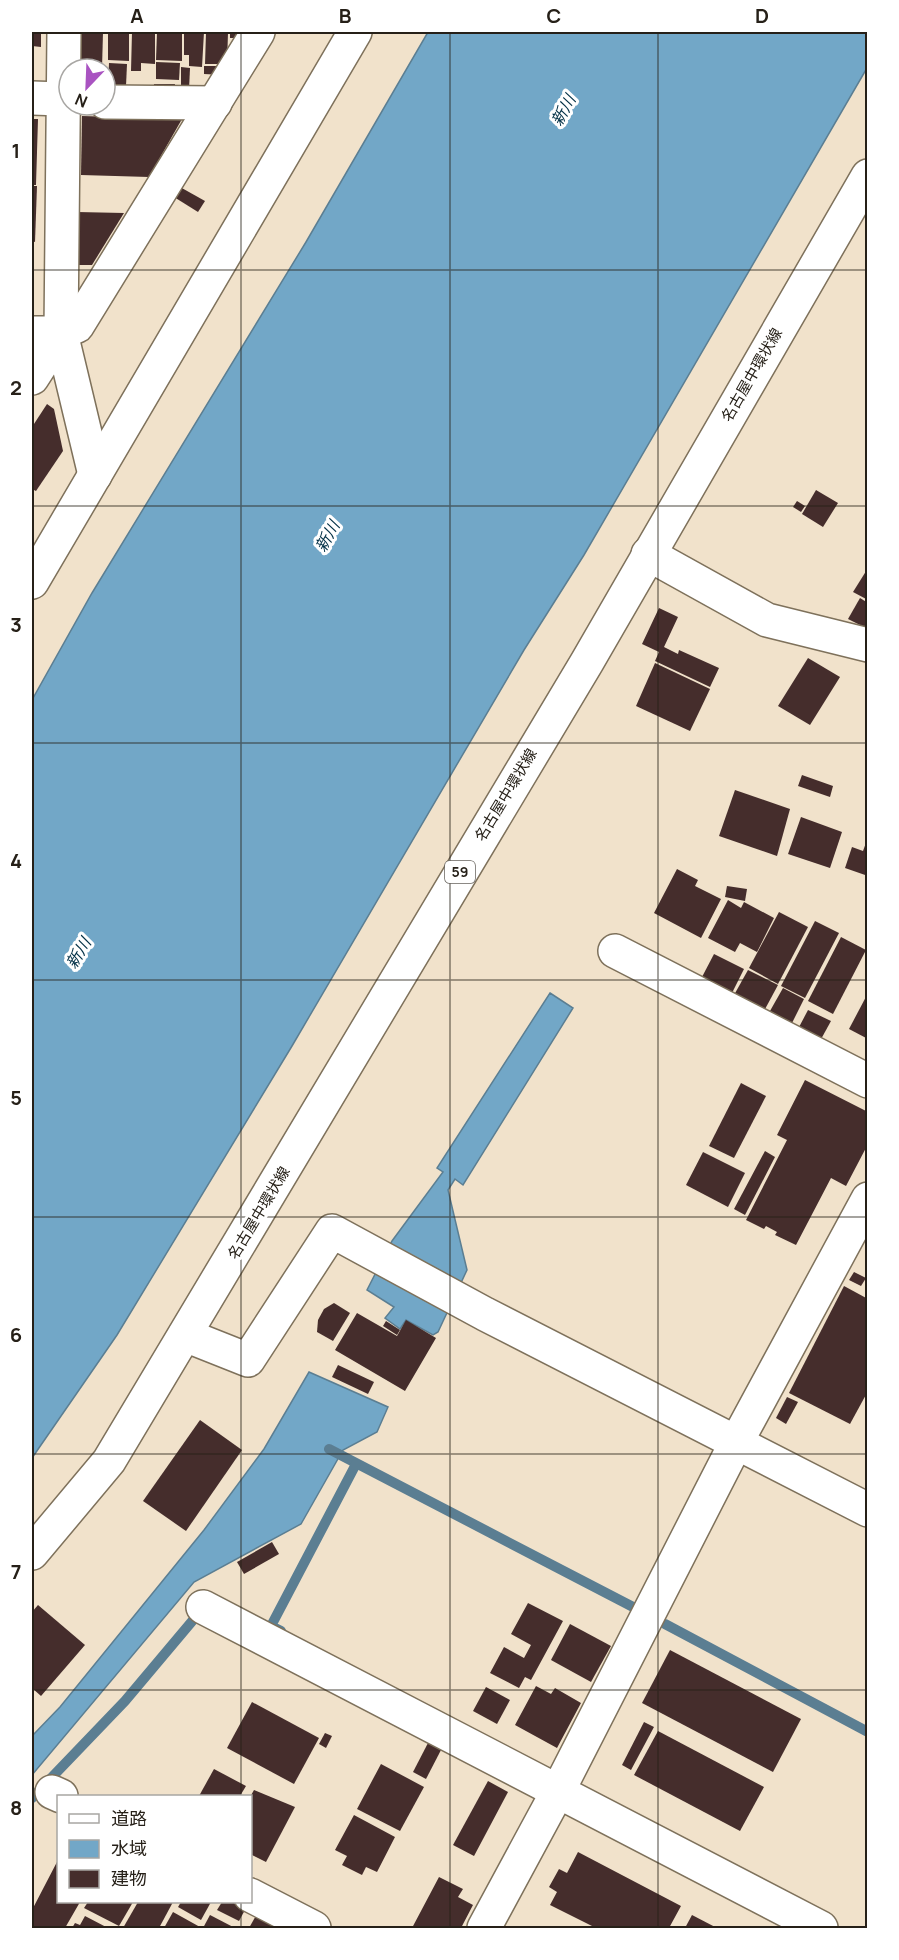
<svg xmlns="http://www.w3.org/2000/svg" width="899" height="1960" font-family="Manrope,'Noto Sans JP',sans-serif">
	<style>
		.water { fill: #72a7c7; stroke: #5b7e92; stroke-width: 1.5 }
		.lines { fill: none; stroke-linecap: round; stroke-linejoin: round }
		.stream { stroke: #5b7e92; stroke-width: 10 }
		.building { fill: #452d2c }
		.street-casing { stroke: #7e715b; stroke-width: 36 }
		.primary-casing { stroke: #7e715b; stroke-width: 36 }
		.street { stroke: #fff; stroke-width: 33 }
		.primary { stroke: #fff; stroke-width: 33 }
		.grid { fill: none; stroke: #262018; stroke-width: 1.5; stroke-opacity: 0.55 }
		.labels { text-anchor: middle; stroke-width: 6; stroke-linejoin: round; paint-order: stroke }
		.shield { fill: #fff; stroke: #67635d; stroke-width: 1.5 }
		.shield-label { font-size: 14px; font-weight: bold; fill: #262018 }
		.street-label { font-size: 15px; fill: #262018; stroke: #fff }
		.water-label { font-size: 16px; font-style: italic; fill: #002f45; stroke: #fff }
		.neatline { fill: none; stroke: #262018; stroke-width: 2 }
		.grid-label { font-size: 20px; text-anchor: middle; font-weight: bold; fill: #262018 }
	</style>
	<rect width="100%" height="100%" fill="#f1e2cb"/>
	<g class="water">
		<path d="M428,32H867V68L584,555L524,650L292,1046L117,1335L32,1458V700L92,593L306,242Z"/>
		<path d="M550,993L573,1008L463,1185L455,1179L448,1190L467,1270L438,1332L433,1335L406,1320L400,1329L385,1318L394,1307L367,1290L392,1241L443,1172L437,1168Z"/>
		<path d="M309,1372L388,1407L377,1432L343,1450L301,1524L194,1582L32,1775V1736L60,1707L204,1530L264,1449Z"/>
	</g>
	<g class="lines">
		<g class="stream">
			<path d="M329,1449L635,1608"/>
			<path d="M665,1624L868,1732"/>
			<path d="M281,1631L271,1626L356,1464"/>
			<path d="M32,1798L125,1701L199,1613L204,1616"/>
		</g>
	</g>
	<g class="building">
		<path d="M32,32H41V47L32,46Z"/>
		<path d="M79,32H103L102,69H78Z"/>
		<path d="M108,32H129V61L108,60Z"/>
		<path d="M132,32H155V64L141,63V71H131Z"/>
		<path d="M157,32H182V61L156,60Z"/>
		<path d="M184,32H204L202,67L189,66V55H184Z"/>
		<path d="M206,32H228L227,64H205Z"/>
		<path d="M230,32H243L240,38H230Z"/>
		<path d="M156,62L180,63L179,80L156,79Z"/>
		<path d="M109,63L127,64L126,86L108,85Z"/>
		<path d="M204,66H223V75L204,74Z"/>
		<path d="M181,67L190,68L189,90H181Z"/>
		<path d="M154,84H175L174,92L153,91Z"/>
		<path d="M82,116L182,119L149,177L81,175Z"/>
		<path d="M32,119H38L36,185H32Z"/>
		<path d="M32,186H37L35,242L32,241Z"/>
		<path d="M180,187L205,201L198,212L174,197Z"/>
		<path d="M77,212L124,213L92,265H76Z"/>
		<path d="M47,404L54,409L63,451L36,491L32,489V427Z"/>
		<path d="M816,490L838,503L823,527L802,514Z"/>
		<path d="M797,501L805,506L801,512L793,507Z"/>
		<path d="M868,568V600L853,592Z"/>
		<path d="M860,598L868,603V629L848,619Z"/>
		<path d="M659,608L678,617L664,647L678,654L679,650L719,668L710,687L655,661L659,652L642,644Z"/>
		<path d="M808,658L840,677L810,725L778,706Z"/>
		<path d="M655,663L710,689L690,731L636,706Z"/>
		<path d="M802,775L833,786L830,797L798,786Z"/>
		<path d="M735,790L790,809L777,856L719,836Z"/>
		<path d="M801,817L842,832L830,868L788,854Z"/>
		<path d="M867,840H868V876L845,868L852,847L863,851Z"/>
		<path d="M677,869L698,880L695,886L721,899L701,938L654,913Z"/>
		<path d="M727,886L747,889L745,901L725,897Z"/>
		<path d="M728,900L741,908L744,902L774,918L757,952L740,943L735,952L708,938Z"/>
		<path d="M779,912L808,927L778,984L749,968Z"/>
		<path d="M815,921L839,933L805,998L781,986Z"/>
		<path d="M841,937L866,950L833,1014L808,1001Z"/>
		<path d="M714,954L744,969L732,993L702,977Z"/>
		<path d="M748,970L778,985L764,1011L734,995Z"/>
		<path d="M783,988L804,999L792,1023L770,1011Z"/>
		<path d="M868,993V1039L849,1029Z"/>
		<path d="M808,1010L831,1021L820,1041L798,1029Z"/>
		<path d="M805,1080L868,1112V1144L846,1186L831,1178L796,1245L775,1235L777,1232L766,1226L764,1229L746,1220L787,1140L777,1135Z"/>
		<path d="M741,1083L766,1096L734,1158L709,1146Z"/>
		<path d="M765,1151L775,1157L745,1215L734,1209Z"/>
		<path d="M703,1152L745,1173L728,1207L686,1185Z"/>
		<path d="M854,1272L866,1278L861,1286L849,1280Z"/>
		<path d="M844,1286L868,1299V1391L850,1424L789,1393Z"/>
		<path d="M334,1303L350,1313L333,1341L317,1332L318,1320L324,1309Z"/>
		<path d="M357,1313L397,1336L406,1320L436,1338L405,1391L335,1350Z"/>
		<path d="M386,1321L400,1330L397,1335L383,1326Z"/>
		<path d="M338,1365L374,1382L368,1394L332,1377Z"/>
		<path d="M787,1397L798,1402L786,1424L776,1418Z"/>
		<path d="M200,1420L242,1450L186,1531L143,1501Z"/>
		<path d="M272,1542L279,1554L244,1574L237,1562Z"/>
		<path d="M528,1603L563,1621L531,1680L525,1677L519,1688L490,1673L504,1647L524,1658L531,1645L511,1634Z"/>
		<path d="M38,1605L85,1645L41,1696L32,1688V1612Z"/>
		<path d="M570,1624L611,1646L591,1682L551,1660Z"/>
		<path d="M670,1650L801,1719L773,1772L642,1703Z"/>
		<path d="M536,1686L551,1694L555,1688L581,1703L557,1748L515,1725Z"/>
		<path d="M486,1687L510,1700L497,1724L473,1711Z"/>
		<path d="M252,1702L319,1738L294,1784L227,1748Z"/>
		<path d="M644,1722L654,1727L631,1770L622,1765Z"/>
		<path d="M658,1731L764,1787L740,1831L634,1775Z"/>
		<path d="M325,1733L332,1736L326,1748L319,1744Z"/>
		<path d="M428,1743L441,1750L426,1779L413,1772Z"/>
		<path d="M381,1764L424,1787L400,1831L357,1809Z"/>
		<path d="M214,1769L246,1786L240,1796H199Z"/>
		<path d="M488,1781L508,1792L474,1856L453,1845Z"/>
		<path d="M254,1790L295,1807L266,1862L250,1854V1797Z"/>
		<path d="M354,1815L395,1837L377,1872L366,1867L362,1875L342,1865L347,1856L335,1850Z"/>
		<path d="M578,1852L681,1906L669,1928H596L550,1905L557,1892L549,1887L559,1869L567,1873Z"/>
		<path d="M58,1860V1902H80L65,1928H32V1910Z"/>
		<path d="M439,1877L463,1889L458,1897L473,1905L461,1928H412Z"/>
		<path d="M88,1902H133L119,1926L84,1908Z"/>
		<path d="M138,1902H173L159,1928H123Z"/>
		<path d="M181,1902H211L201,1920L178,1907Z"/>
		<path d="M222,1902H234L246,1908L239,1921L217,1910Z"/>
		<path d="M173,1912L200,1927L199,1928H164Z"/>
		<path d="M258,1912L289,1928H249Z"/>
		<path d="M210,1915L235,1928H203Z"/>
		<path d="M692,1915L717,1928H685Z"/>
		<path d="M85,1916L108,1928H72L75,1923L80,1925Z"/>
	</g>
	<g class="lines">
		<g class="street-casing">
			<g id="street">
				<path d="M64,32L61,333L95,475"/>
				<path d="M32,98L62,99"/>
				<path d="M105,102L215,103"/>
				<path d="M32,333H61L77,326L258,32"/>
				<path d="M32,378L61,333"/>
				<path d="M648,554L767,620L868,645"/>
				<path d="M32,582L355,32"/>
				<path d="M615,951L868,1081"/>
				<path d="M185,1335L248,1360L332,1231L485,1314L868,1510"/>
				<path d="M203,1607L821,1928"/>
				<path d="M52,1792L61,1796"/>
				<path d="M250,1895L314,1928"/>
				<path d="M484,1928L558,1791L737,1441L868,1199"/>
			</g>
		</g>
		<g class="primary-casing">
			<path id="primary" d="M32,1553L109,1461L587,662L868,176"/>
		</g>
		<use href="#street" class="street"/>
		<use href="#primary" class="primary"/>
	</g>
	<path class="grid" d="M241,32V1796M450,32V1928M658,32V1928M32,270H868M32,506H868M32,743H868M32,980H868M32,1217H868M32,1454H868M32,1690H868M241,1902V1928"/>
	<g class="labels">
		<rect class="shield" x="445" y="861" width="30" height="22" rx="4.5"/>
		<g class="shield-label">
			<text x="460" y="877">59</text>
		</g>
		<g class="street-label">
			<text transform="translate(752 375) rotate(-60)" y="5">名古屋中環状線</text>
			<text transform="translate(506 795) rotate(-59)" y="5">名古屋中環状線</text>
			<text transform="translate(259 1213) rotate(-59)" y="5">名古屋中環状線</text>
		</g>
		<g class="water-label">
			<text transform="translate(563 110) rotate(-61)" y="6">新川</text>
			<text transform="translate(327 536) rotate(-61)" y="6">新川</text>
			<text transform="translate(78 953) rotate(-59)" y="6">新川</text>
		</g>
	</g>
	<rect width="899" height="1960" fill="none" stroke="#ffffff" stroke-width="66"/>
	<rect x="57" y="1795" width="195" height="108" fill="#ffffff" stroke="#a8a6a3" stroke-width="1.5"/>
	<rect x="69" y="1814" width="30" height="9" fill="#ffffff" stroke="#a8a6a3" stroke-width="1.5"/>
	<text x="111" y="1825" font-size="18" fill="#262018">道路</text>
	<rect x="69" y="1840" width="30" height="18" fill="#72a7c7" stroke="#a8a6a3" stroke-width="1.5"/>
	<text x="111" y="1855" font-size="18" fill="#262018">水域</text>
	<rect x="69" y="1870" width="30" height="18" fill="#452d2c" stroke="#a8a6a3" stroke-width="1.5"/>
	<text x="111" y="1885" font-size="18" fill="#262018">建物</text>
	<g transform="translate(87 87) rotate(203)"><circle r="28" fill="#ffffff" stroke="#a8a6a3" stroke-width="1.5"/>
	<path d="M0-4.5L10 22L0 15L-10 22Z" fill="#a953c1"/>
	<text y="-9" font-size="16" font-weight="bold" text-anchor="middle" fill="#262018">N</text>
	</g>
	<rect x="33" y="33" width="833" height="1894" class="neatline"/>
	<g class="grid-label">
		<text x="137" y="23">A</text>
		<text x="345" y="23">B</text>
		<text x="554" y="23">C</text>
		<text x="762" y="23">D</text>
		<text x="16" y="158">1</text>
		<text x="16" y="395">2</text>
		<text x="16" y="632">3</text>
		<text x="16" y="868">4</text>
		<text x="16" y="1105">5</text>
		<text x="16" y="1342">6</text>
		<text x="16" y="1579">7</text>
		<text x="16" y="1815">8</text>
	</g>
</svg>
